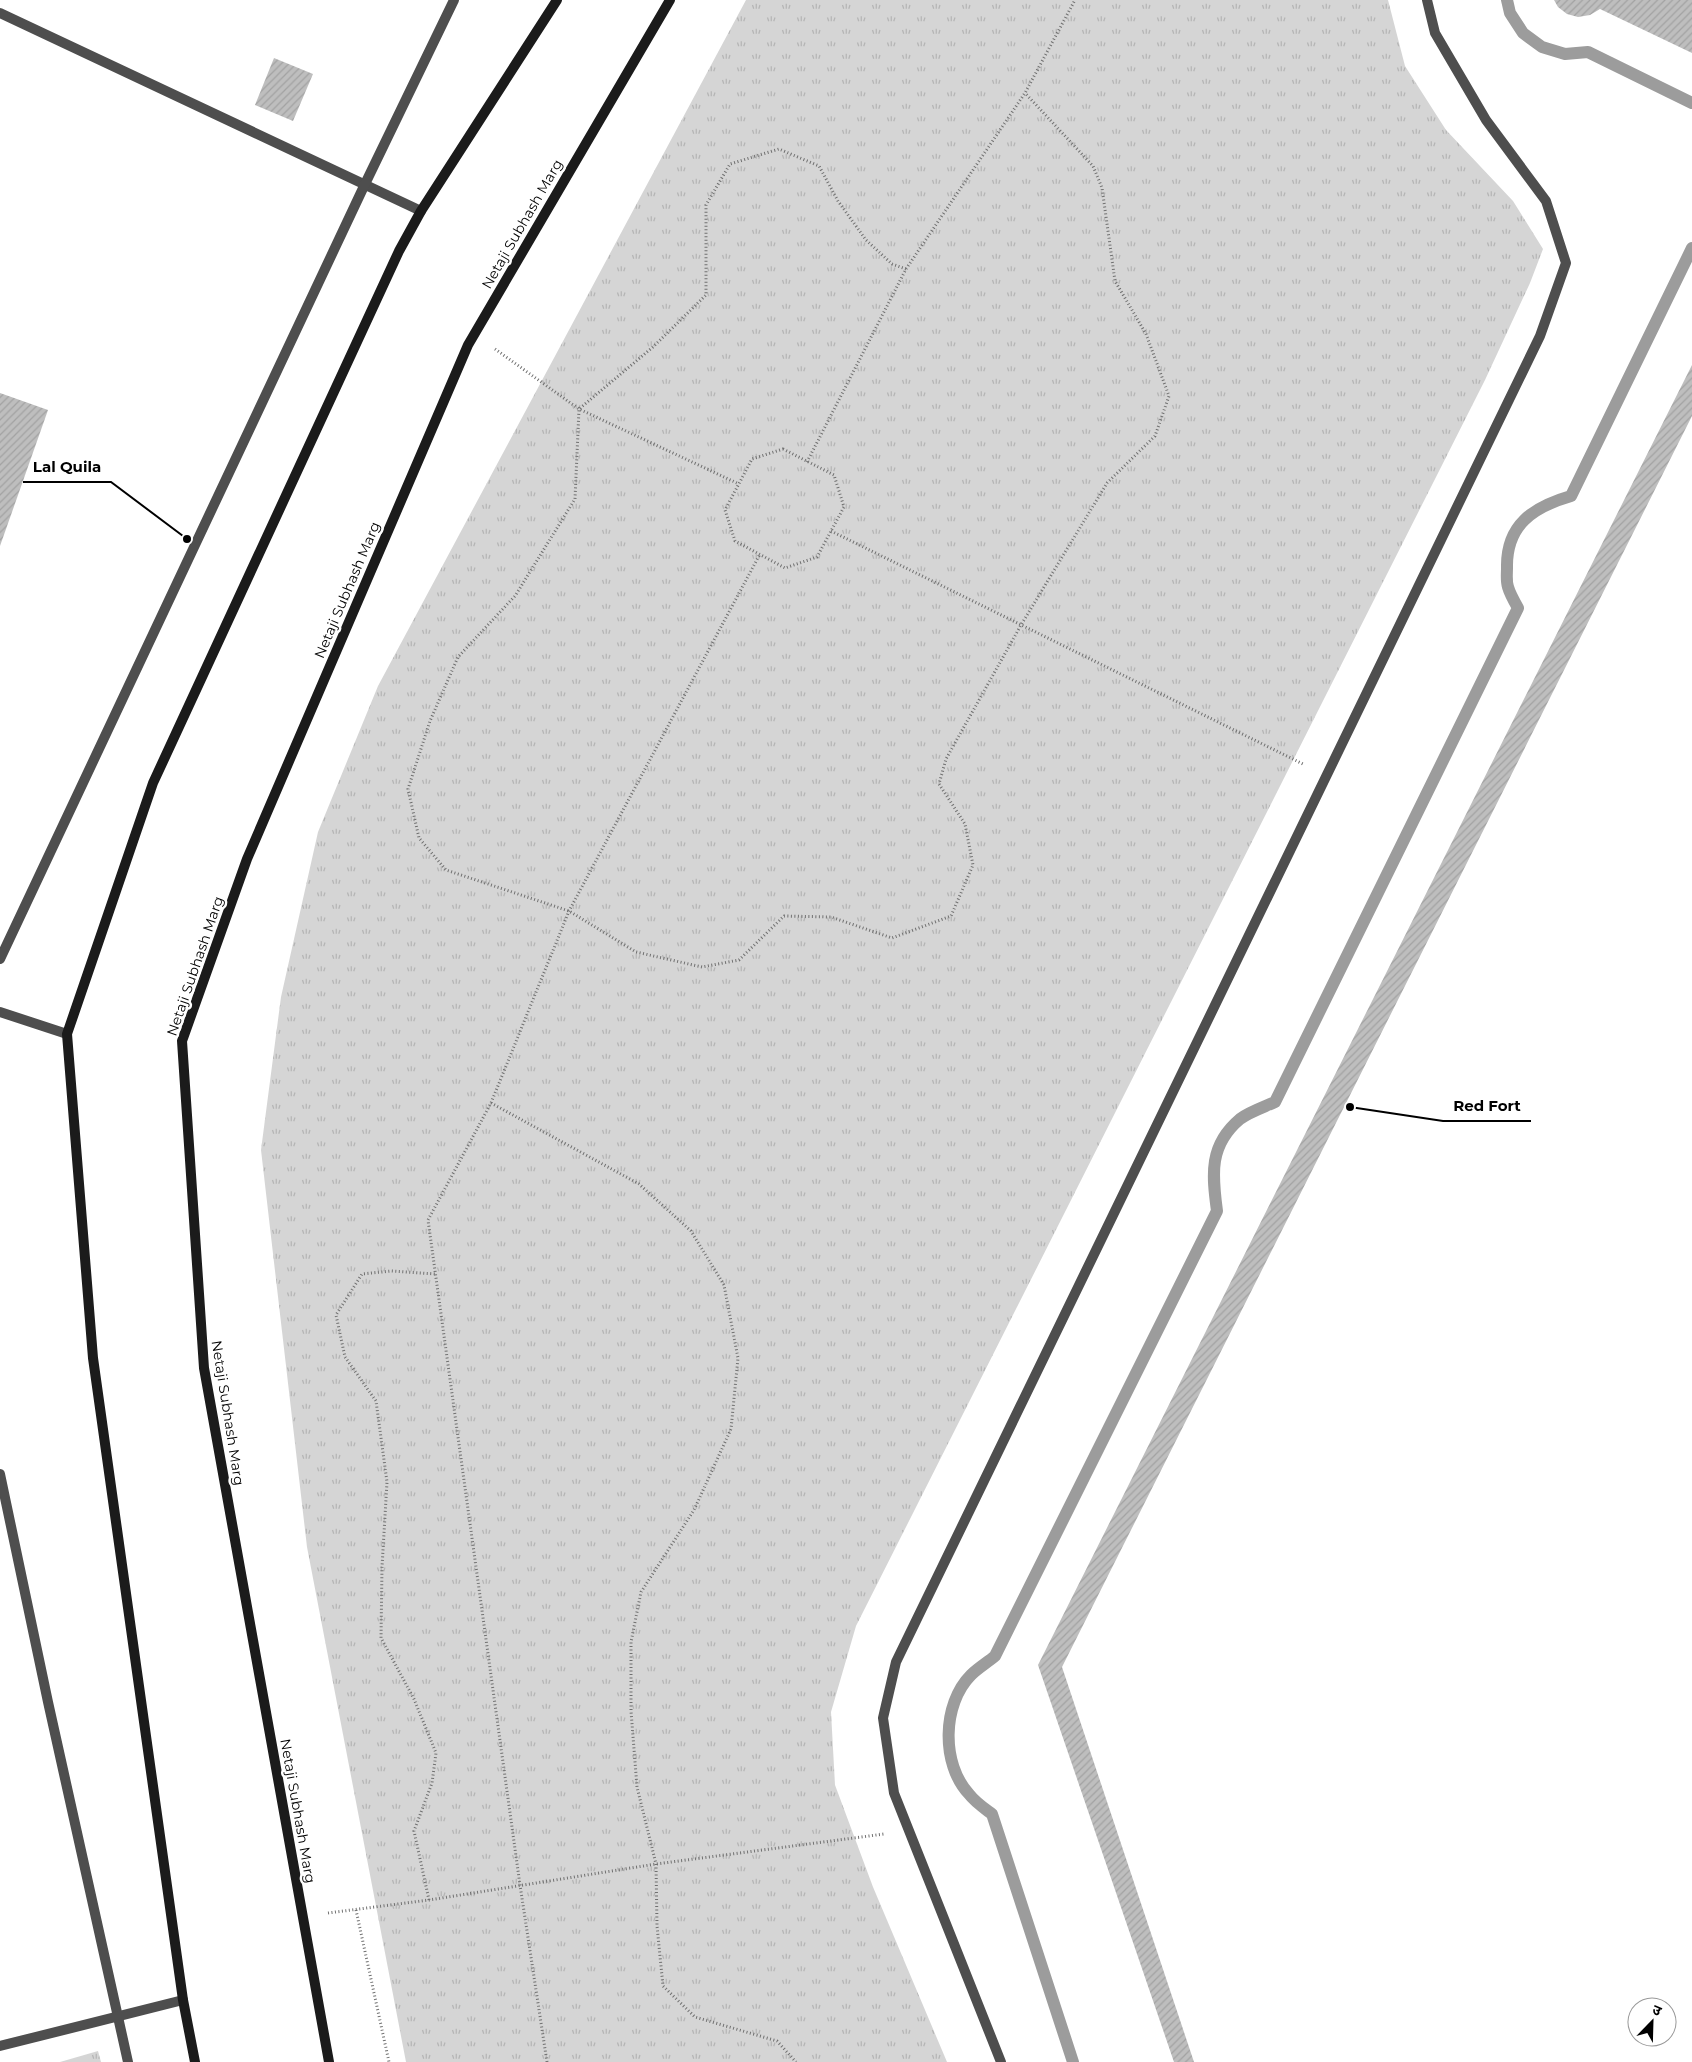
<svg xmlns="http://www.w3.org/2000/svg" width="1692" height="2062" font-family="Montserrat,'Noto Sans Devanagari',sans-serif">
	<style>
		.park { fill: url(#park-tufts) }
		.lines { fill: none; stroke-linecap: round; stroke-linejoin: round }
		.stream { stroke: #9c9c9c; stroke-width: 12 }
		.building { fill: url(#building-hatch) }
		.path { stroke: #707070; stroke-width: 3; stroke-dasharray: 1 2.5; stroke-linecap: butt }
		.service { stroke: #4e4e4e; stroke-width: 10 }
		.pedestrian { stroke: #4e4e4e; stroke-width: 10 }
		.minor { stroke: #4e4e4e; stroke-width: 10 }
		.tertiary { stroke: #4e4e4e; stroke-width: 10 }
		.secondary { stroke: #1b1b1b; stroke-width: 10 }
		.labels { text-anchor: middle; stroke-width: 5; stroke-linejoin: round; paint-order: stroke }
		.street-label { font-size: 14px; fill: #000; stroke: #fff }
		.leader { fill: none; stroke: #000; stroke-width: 2 }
		.callout-dot { fill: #000; stroke: #fff; stroke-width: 2 }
		.callout-label { font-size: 15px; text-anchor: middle; font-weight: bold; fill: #000; stroke: #fff; stroke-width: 5; stroke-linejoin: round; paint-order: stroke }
	</style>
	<defs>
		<pattern id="park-tufts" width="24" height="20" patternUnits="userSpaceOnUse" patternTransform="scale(1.25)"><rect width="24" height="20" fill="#d5d5d5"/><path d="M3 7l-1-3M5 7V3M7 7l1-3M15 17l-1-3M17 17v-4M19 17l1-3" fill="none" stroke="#b5b5b5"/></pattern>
		<pattern id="building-hatch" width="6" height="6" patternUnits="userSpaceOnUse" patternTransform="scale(1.25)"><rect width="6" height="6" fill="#bebebe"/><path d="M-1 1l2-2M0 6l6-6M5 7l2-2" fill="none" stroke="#a2a2a2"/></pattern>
	</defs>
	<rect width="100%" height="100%" fill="#fff"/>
	<g class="park">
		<path d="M746,0H1388L1405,66L1446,130L1513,201L1543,249L1530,283L1485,380L856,1626L831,1712L835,1785L873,1887L947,2062H406L307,1547L261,1150L281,997L318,832L378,686Z"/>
		<path d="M98,2051L101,2062H60Z"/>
	</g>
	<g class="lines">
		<g class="stream">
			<path d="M1507,0L1510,13L1523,33L1542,47L1565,54L1588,52L1692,103"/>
			<path d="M1073,2062L992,1814C984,1808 975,1802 969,1794C941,1764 942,1704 971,1675C978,1668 988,1662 995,1656L1217,1211C1212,1174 1209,1145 1240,1119C1249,1112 1264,1107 1275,1102L1518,608C1514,601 1510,594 1508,587C1506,581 1507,574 1507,568C1506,525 1533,507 1571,496L1692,248"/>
		</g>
	</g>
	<g class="building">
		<path d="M1554,0H1692V53L1600,9L1590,15L1578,17L1567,14L1558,7Z"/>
		<path d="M274,58L313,74L293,121L255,105Z"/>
		<path d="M1692,365V416L1062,1667L1194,2062H1174L1038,1665Z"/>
		<path d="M0,393L48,410L0,546Z"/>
	</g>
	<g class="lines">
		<g class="path">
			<path d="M906,269L892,264L866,240L838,201L819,166L779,149L730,164L706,205V295L653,347L579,409L575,499L515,596L458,657L430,721L408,789L419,838L446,870L569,911L636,952L702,967L739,960L784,916L831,917L892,938L951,916L973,865L965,824L939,784L946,759L1021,625L1107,483L1155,436L1169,396L1146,334L1115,281L1102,188L1093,166L1025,93"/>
			<path d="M495,349L579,409L739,484"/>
			<path d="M783,449L834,475L844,507L817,557L785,568L735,541L725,510L752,459Z"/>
			<path d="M807,462L906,269L1025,93L1075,0"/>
			<path d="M831,531L1303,764"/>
			<path d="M491,1103L639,1184L691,1231L724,1285L738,1358L731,1429L694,1510L641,1592L631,1642V1711L637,1787L656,1864L657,1926L663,1986L695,2017L777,2041L796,2062"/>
			<path d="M429,1900L414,1831L432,1783L436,1753L414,1699L381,1638L382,1567L387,1482L376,1401L345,1357L336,1315L362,1274L391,1271L436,1274"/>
			<path d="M356,1910L389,2062"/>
			<path d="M328,1913L429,1900L656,1864L884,1834"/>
			<path d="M547,2062L520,1885L428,1220L491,1103L569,911L760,554"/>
		</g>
		<path class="service" d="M0,1474L48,1702L128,2062"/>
		<g class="pedestrian">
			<path d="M0,2046L183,2000"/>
			<path d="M1001,2062L894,1793L883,1718L896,1662L1540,336L1566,263L1546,201L1486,120L1435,33L1427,0"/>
		</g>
		<g class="minor">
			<path d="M0,13L421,211"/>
			<path d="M0,959L365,184L454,0"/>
		</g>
		<path class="tertiary" d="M0,1012L67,1034"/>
		<g class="secondary">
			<path d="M195,2062L183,2000L93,1358L67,1034L153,783L399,251L421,211L557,0"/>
			<path d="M329,2062L204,1368L182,1041L247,859L468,345L670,0"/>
		</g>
	</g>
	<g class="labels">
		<g class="street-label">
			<text transform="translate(522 224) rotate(-60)" y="5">Netaji Subhash Marg</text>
			<text transform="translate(347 590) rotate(-67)" y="5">Netaji Subhash Marg</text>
			<text transform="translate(195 966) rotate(-71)" y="5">Netaji Subhash Marg</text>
			<text transform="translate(228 1413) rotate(81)" y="5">Netaji Subhash Marg</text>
			<text transform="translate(298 1811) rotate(80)" y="5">Netaji Subhash Marg</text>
		</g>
	</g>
	<path class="leader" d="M187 539L111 482H23M1350 1107L1443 1121H1531"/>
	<g class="callout-dot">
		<circle cx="187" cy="539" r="5"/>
		<circle cx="1350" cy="1107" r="5"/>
	</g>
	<g class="callout-label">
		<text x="67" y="472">Lal Quila</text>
		<text x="1487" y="1111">Red Fort</text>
	</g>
	<g transform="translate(1652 2022) rotate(23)"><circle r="24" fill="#ffffff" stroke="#999999"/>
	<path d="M0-4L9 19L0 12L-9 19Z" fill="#000000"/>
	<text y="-8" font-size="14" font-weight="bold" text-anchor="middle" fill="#000000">उ</text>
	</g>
</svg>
